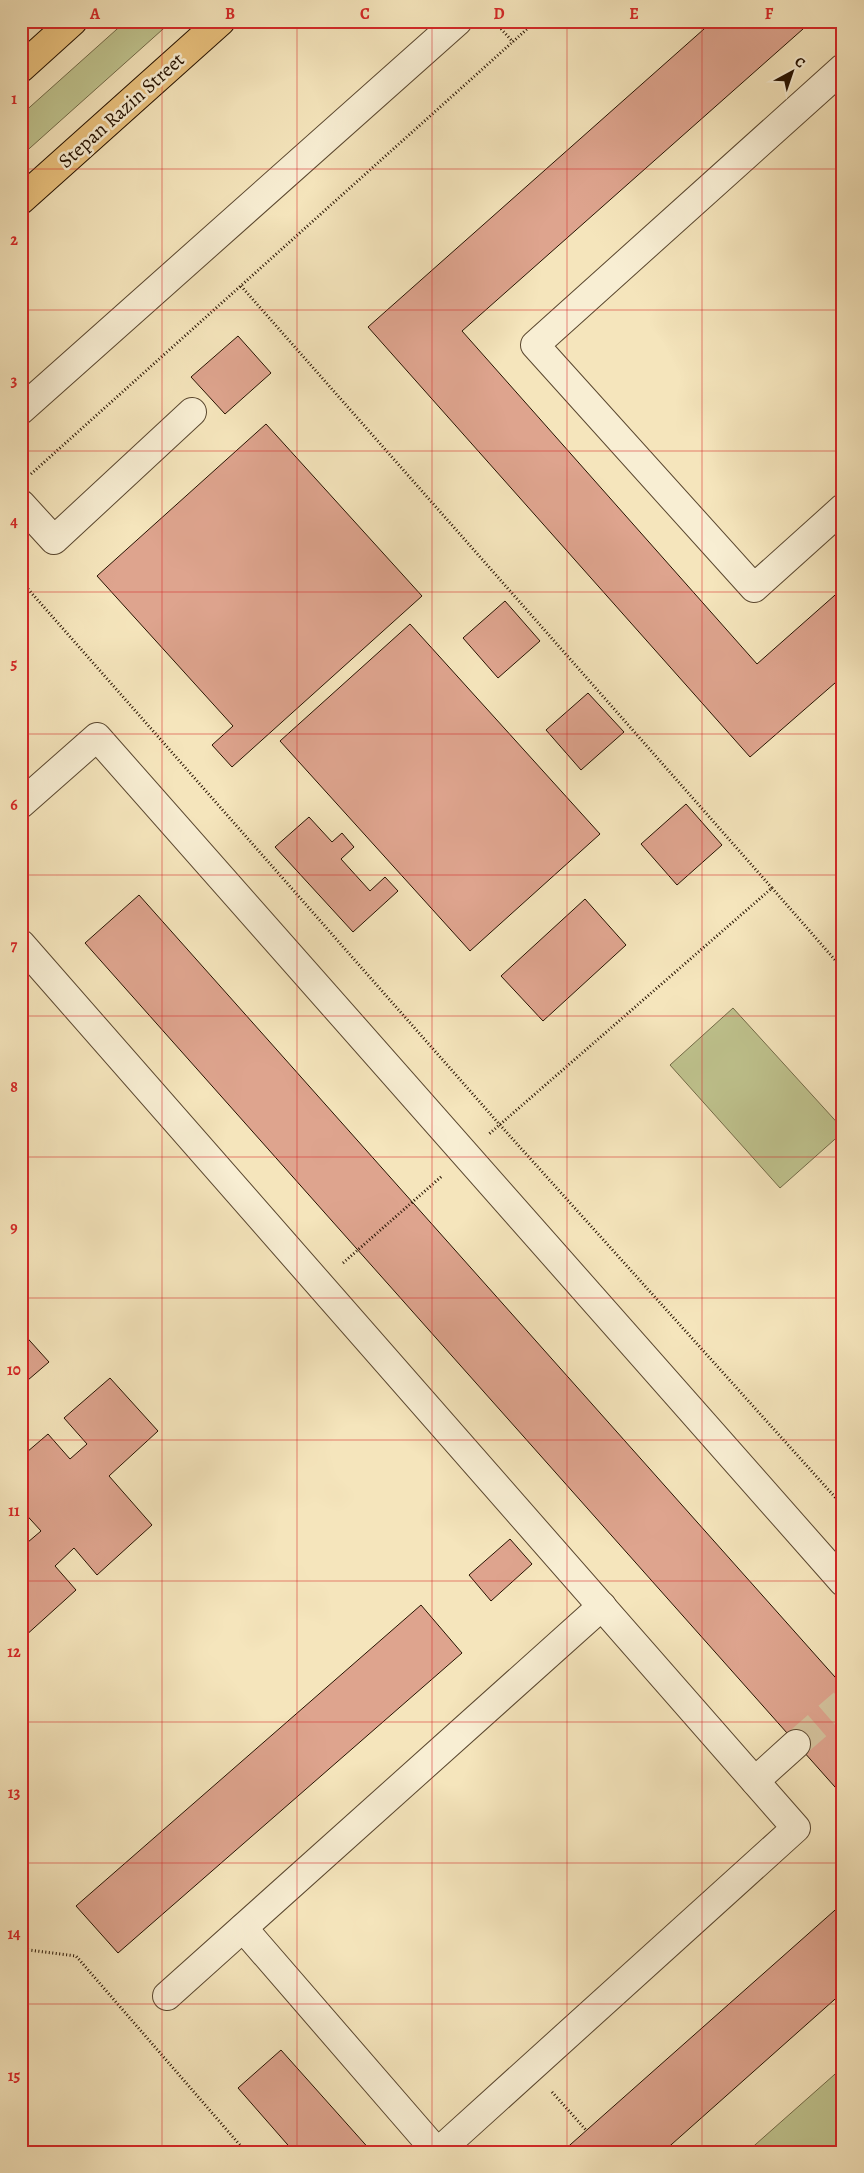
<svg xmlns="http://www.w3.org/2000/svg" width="864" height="2173" font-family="Alegreya,serif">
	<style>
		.green { fill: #bfc38e; stroke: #726a47 }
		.building { fill: #dea48e; stroke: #261200 }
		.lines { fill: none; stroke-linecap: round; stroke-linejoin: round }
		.minor-tunnel { stroke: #d6c5a0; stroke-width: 28; stroke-dasharray: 28 14; stroke-linecap: butt }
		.minor-casing { stroke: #5a472f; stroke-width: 30 }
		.major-casing { stroke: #261200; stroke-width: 30 }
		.path { stroke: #261200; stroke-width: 3; stroke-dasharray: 1 2.5; stroke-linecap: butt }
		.minor { stroke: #f8eed3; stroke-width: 28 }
		.major { stroke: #eac27e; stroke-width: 28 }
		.grid { fill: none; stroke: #d62828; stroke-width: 1; stroke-opacity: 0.55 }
		.labels { text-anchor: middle; stroke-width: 5; stroke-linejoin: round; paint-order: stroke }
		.street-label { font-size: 20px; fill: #261200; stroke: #f8eed3 }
		.neatline { fill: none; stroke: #d62828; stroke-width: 2 }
		.grid-label { font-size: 16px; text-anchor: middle; font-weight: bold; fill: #d62828 }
	</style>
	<rect width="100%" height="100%" fill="#f5e5bc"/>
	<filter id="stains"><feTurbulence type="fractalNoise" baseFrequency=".004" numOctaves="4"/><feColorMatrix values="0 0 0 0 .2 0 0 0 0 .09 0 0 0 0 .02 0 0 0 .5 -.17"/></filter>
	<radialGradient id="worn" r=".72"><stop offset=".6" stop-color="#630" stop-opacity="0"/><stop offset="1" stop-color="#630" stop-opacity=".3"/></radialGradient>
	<g class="green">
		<path d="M126,21H172L21,156V115Z"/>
		<path d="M733,1008L843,1129V1132L780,1188L670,1065Z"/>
		<path d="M843,2067V2152H747Z"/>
	</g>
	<g class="building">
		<path d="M713,21H812L462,331L757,664L843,588V676L750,757L368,327Z"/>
		<path d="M238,336L271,373L225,414L191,377Z"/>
		<path d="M266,424L422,596L232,767L212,745L233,726L97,576Z"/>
		<path d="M505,601L540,641L498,678L463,638Z"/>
		<path d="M410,624L600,834L470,951L280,741Z"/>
		<path d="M588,693L624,732L581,770L546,730Z"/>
		<path d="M686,804L722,845L677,885L641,844Z"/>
		<path d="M309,817L332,842L342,833L354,847L341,859L370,891L385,877L398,891L353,932L275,847Z"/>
		<path d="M139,895L843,1686V1796L85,943Z"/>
		<path d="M585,899L626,945L543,1021L501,976Z"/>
		<path d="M21,1331L49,1362L21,1386Z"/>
		<path d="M110,1378L158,1431L109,1476L152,1525L97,1575L74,1548L55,1566L76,1590L24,1637L21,1634V1548L41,1531L21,1509V1446L27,1452L48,1434L70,1459L87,1444L64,1418Z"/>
		<path d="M510,1539L532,1564L491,1601L469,1575Z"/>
		<path d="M421,1605L462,1653L118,1953L76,1906Z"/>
		<path d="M843,1903V1992L663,2152H562Z"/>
		<path d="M281,2050L372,2152H294L238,2088Z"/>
	</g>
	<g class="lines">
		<path class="minor-tunnel" d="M796,1744L843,1703"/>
		<g class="minor-casing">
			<g id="minor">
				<path d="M843,68L535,345L754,588L843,508"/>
				<path d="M21,410L458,21"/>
				<path d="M21,504L54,540L192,412"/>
				<path d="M21,804L97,737L843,1582"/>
				<path d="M21,944L796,1828L438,2152"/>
				<path d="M755,1781L796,1744"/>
				<path d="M243,1928L437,2152"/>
				<path d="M167,1996L602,1606"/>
			</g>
		</g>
		<g class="major-casing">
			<g id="major">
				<path d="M21,68L73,21"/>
				<path d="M21,200L221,21"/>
			</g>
		</g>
		<g class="path">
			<path d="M494,21L513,42"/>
			<path d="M241,286L772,888L489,1134"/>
			<path d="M31,474L536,21"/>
			<path d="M21,581L500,1125L843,1506"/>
			<path d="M772,888L843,969"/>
			<path d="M343,1263L442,1176"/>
			<path d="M21,1949L76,1956L246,2152"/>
			<path d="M552,2092L586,2130"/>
		</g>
		<use href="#minor" class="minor"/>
		<use href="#major" class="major"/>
	</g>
	<path class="grid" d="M162,21V2152M297,21V2152M432,21V2152M567,21V2152M702,21V2152M21,169H843M21,310H843M21,451H843M21,592H843M21,734H843M21,875H843M21,1016H843M21,1157H843M21,1298H843M21,1440H843M21,1581H843M21,1722H843M21,1863H843M21,2004H843"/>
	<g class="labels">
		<g class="street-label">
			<text transform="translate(121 110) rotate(-42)" y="7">Stepan Razin Street</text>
		</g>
	</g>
	<rect width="864" height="2173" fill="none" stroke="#f5e5bc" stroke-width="55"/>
	<g transform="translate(792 72) rotate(40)" stroke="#f8eed3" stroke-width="4" paint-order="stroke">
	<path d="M0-4L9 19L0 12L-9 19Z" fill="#261200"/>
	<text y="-8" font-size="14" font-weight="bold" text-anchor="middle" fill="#261200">С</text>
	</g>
	<rect x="28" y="28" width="808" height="2118" class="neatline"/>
	<g class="grid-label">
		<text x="95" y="19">A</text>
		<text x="230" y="19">B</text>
		<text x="365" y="19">C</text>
		<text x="499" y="19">D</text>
		<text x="634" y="19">E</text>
		<text x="769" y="19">F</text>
		<text x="14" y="104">1</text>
		<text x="14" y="245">2</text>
		<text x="14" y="386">3</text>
		<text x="14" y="527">4</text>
		<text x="14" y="669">5</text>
		<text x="14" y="810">6</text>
		<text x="14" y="951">7</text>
		<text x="14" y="1092">8</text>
		<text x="14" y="1233">9</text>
		<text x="14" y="1375">10</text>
		<text x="14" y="1516">11</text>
		<text x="14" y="1657">12</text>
		<text x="14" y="1798">13</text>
		<text x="14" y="1939">14</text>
		<text x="14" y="2081">15</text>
	</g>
	<rect width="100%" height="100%" filter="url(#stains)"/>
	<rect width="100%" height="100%" fill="url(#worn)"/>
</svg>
